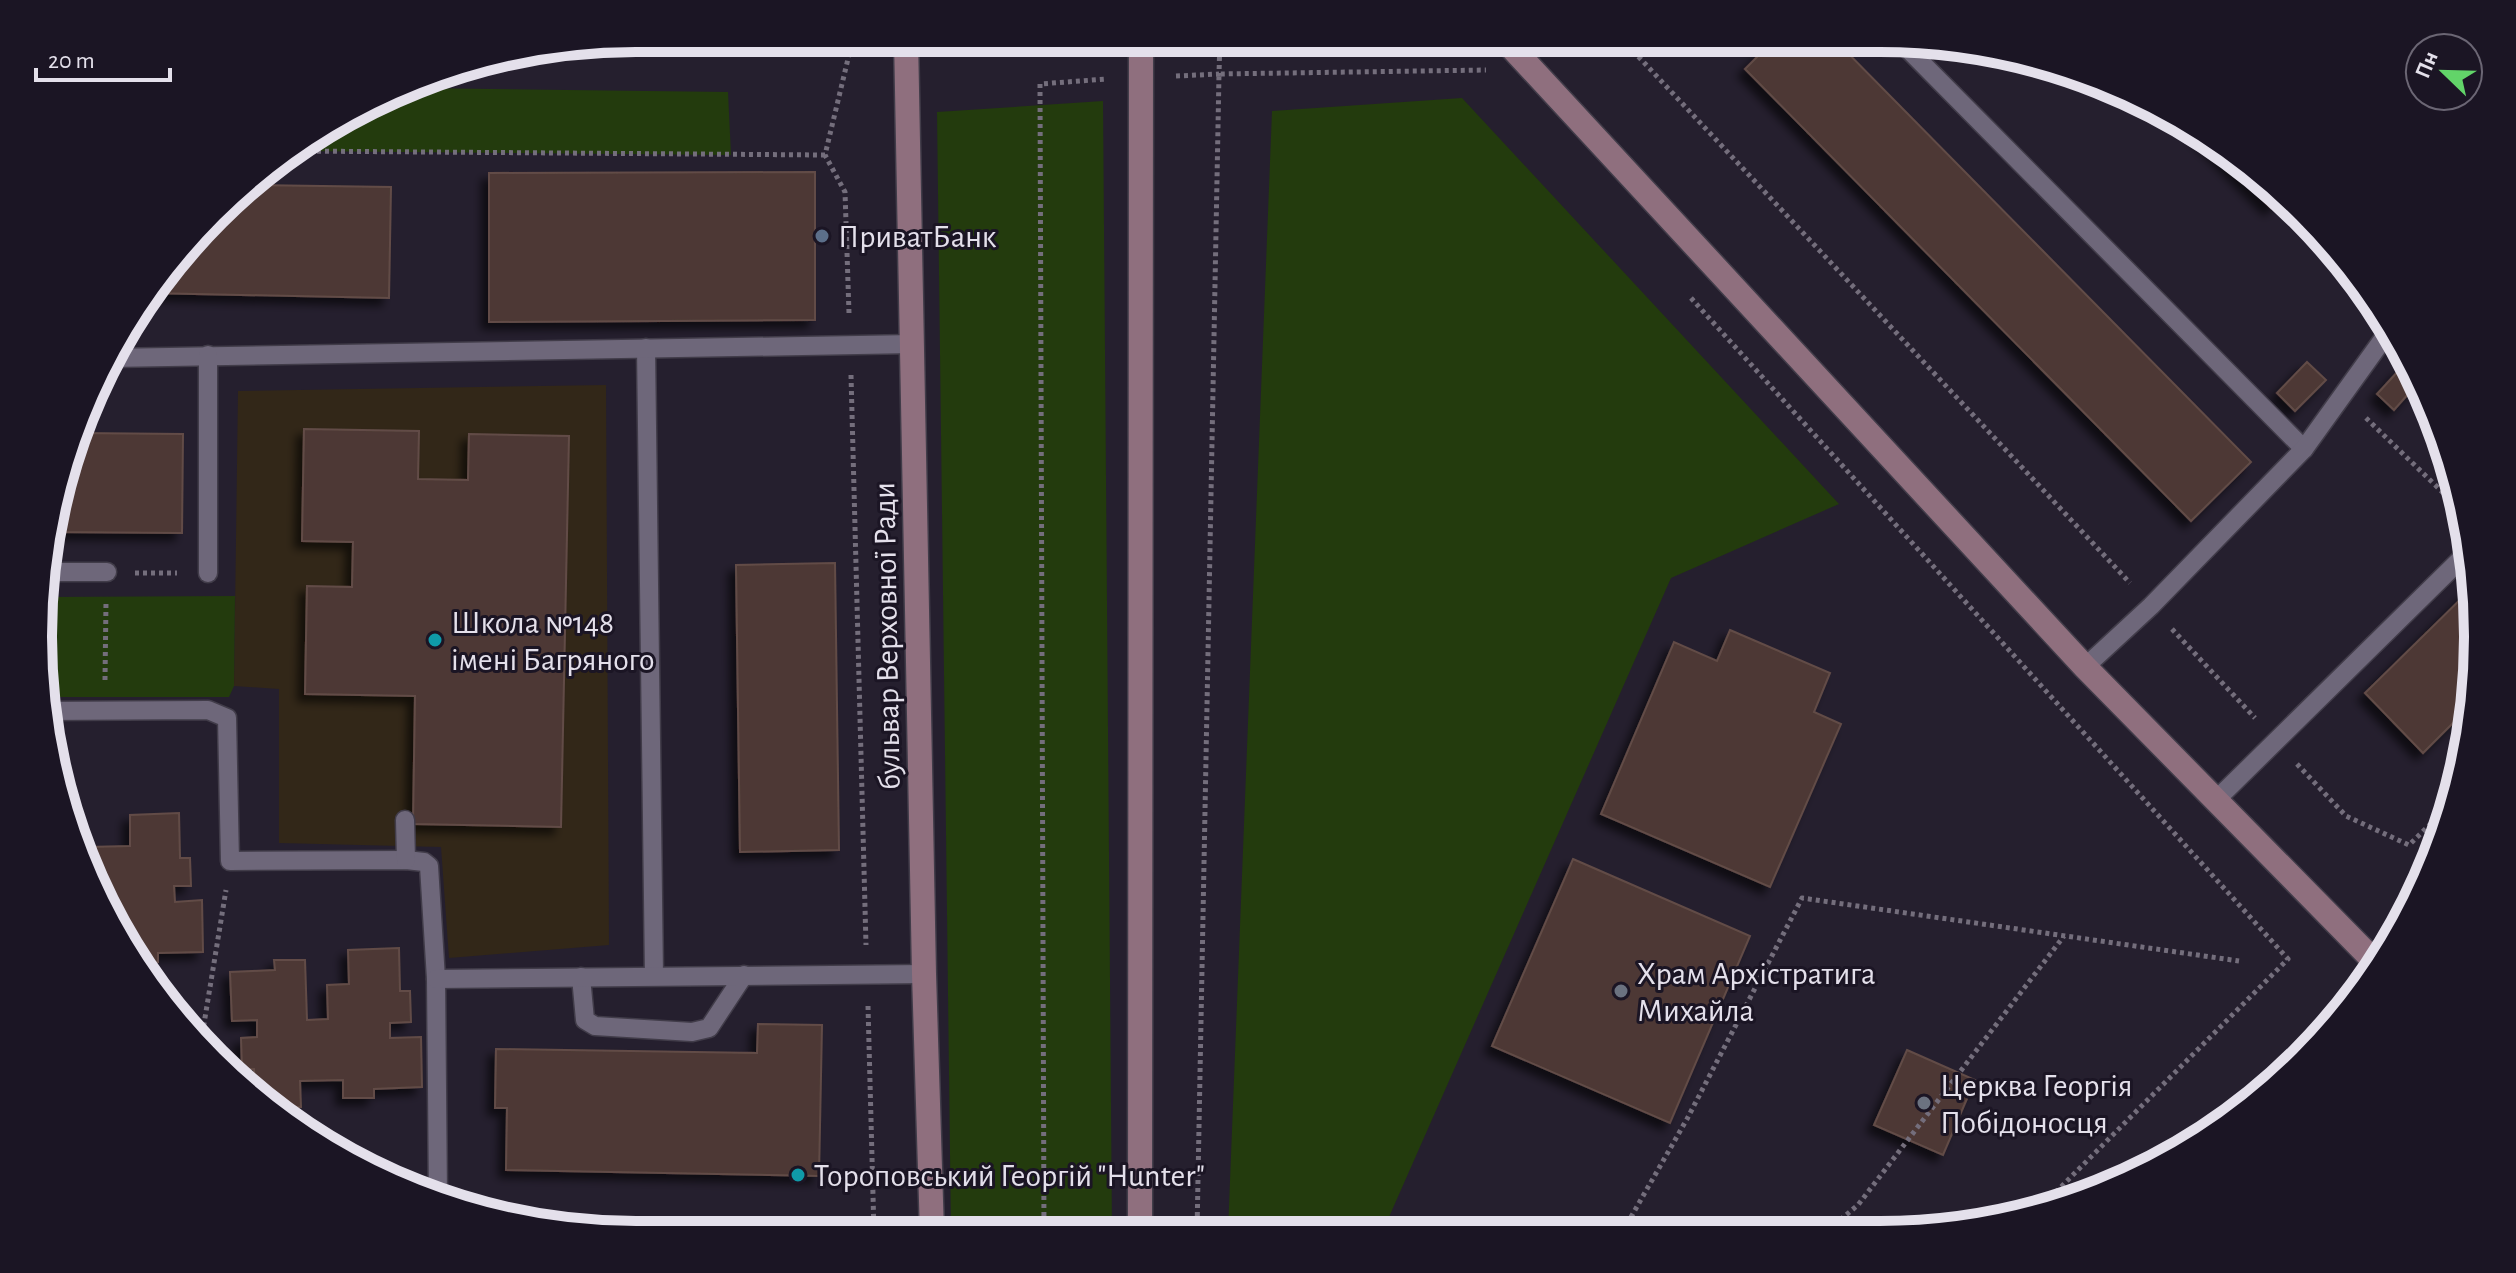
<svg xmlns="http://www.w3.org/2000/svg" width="2516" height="1273" font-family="'Alegreya Sans',sans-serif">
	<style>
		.education { fill: #322718 }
		.green { fill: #233b0d }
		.building { fill: #4d3934; stroke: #624c47; stroke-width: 2; filter: url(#shadow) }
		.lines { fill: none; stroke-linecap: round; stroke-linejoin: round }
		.lane-casing { stroke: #413c49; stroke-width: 21 }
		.secondary-casing { stroke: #413c49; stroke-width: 27 }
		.path { stroke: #746e7c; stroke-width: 5; stroke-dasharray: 4 4; stroke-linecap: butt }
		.lane { stroke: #6e677a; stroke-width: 18 }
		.secondary { stroke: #8f6f7e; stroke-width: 24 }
		.service-dot { fill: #5c6f8a; stroke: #1b1524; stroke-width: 3 }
		.culture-dot { fill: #0f9aa8; stroke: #1b1524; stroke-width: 3 }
		.worship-dot { fill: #6b7280; stroke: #1b1524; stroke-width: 3 }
		.labels { text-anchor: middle; stroke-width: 6; stroke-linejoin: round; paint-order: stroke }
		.poi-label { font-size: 32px; fill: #e4e0eb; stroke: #1b1524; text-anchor: start }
		.street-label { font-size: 32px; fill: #e4e0eb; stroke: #1b1524 }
		.rim { fill: none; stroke: #e4e0eb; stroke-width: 10 }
	</style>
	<defs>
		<filter id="shadow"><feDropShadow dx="-7" dy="7" stdDeviation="4" flood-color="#0009"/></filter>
	</defs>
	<rect width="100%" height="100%" fill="#251f2e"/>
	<path class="education" d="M606,385L609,945L449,958L441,847L279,843V689L234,686L238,391Z"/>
	<g class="green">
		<path d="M411,88L728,92L731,155L293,151Z"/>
		<path d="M1462,98L1839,504L1671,578L1389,1217L1342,1232H1228L1272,111Z"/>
		<path d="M1103,101L1112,1232L951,1233L937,112Z"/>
		<path d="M235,596L234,686L229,697H44L47,597Z"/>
	</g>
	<g class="building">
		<path d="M1775,39H1834L2251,462L2191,521L1745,69Z"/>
		<path d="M2193,130L2243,161L2282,197L2271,208Z"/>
		<path d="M815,172V320L489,322V173Z"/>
		<path d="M251,185L391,187L389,298L149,293Z"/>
		<path d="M2307,362L2326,380L2295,411L2277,393Z"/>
		<path d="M2401,368L2418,383L2394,410L2377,394Z"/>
		<path d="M304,429L419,431L418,479L468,480L469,434L569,436L561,827L413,824L415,696L305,694L307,586L352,587L353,542L302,541Z"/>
		<path d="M76,433L183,434L182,533L49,532L50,519Z"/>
		<path d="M835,563L839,850L740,852L736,565Z"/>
		<path d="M2474,586L2477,675L2472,704L2423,753L2365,693Z"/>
		<path d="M1730,630L1830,673L1814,712L1841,724L1770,887L1601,814L1674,642L1717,661Z"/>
		<path d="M179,813L180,858H190L191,886H174L175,902L202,900L203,952L158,953V962L144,963L100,901L76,825L86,824L87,847L130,846V815Z"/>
		<path d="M1573,859L1750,936L1670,1123L1492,1046Z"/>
		<path d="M399,948L400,991H410L411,1022L390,1023V1038L421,1037L422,1087L374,1089V1098H343V1080L300,1081L301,1107L281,1108L255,1089L254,1069L242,1070L241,1038L257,1037V1020L232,1021L230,972L275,970L274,960H305L307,1020L328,1019L327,985L349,984L348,950Z"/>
		<path d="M758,1024L822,1025L819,1176L506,1170L507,1108H495L496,1049L757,1053Z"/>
		<path d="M1907,1050L1975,1080L1943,1155L1874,1125Z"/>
	</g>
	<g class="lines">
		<g class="lane-casing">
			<g id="lane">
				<path d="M1898,39L2304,449"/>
				<path d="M646,348L654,976"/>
				<path d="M110,358L913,344"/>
				<path d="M48,572H107"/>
				<path d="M208,573V355"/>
				<path d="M2085,667L2151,606L2304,449L2391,328"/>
				<path d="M43,711L208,710L227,718L230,861L406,860L424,862L429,866L436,979L438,1198"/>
				<path d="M2217,799L2471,549"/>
				<path d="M405,820L406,860"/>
				<path d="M581,977L585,1020L595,1026L692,1032L709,1028L744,975"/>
				<path d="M436,979L924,974"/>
			</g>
		</g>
		<g class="secondary-casing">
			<g id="secondary">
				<path d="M906,38L924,974L932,1233"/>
				<path d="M1504,39L2085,667L2375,962"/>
				<path d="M1140,1232L1141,38"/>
			</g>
		</g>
		<g class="path">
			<path d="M1622,39L2130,583"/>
			<path d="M1176,76L1219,74L1220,39"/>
			<path d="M293,151L825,155"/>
			<path d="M1691,298L2288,959L2040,1208"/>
			<path d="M849,313L845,192L825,155L853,38"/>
			<path d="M851,375L866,945"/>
			<path d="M2366,418L2462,511"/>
			<path d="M135,573H177"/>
			<path d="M2172,629L2255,718"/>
			<path d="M105,680L106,602"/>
			<path d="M2297,764L2346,816L2409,845L2453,802"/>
			<path d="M868,1006L874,1233"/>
			<path d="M201,1042L226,890"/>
			<path d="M1828,1230L1858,1205L2064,936"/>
			<path d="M1623,1231L1687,1119L1802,898L2239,961"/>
			<path d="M1044,1232L1040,84L1106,79"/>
			<path d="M1197,1232L1219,74L1486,70"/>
		</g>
		<use href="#lane" class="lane"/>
		<use href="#secondary" class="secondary"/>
	</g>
	<circle class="service-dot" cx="822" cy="236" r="8"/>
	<g class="culture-dot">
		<circle cx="435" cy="640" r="8"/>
		<circle cx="798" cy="1175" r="8"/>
	</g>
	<g class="worship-dot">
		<circle cx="1621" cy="991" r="8"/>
		<circle cx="1924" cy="1103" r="8"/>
	</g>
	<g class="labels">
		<g class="poi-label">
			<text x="838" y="247">ПриватБанк</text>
			<text x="451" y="633">Школа №148<tspan x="451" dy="37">імені Багряного</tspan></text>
			<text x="1637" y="984">Храм Архістратига<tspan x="1637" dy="37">Михайла</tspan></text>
			<text x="1940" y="1096">Церква Георгія<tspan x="1940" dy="37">Побідоносця</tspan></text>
			<text x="814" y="1186">Тороповський Георгій "Hunter"</text>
		</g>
		<g class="street-label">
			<text transform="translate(886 636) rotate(-91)" y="11">бульвар Верховної Ради</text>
		</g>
	</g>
	<path d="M0 0H2516V1273H0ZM636 52H1880A584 584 0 0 1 2464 636V637A584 584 0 0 1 1880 1221H636A584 584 0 0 1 52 637V636A584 584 0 0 1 636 52Z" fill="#1b1524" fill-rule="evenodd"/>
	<path class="rim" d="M636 52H1880A584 584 0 0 1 2464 636V637A584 584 0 0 1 1880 1221H636A584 584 0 0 1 52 637V636A584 584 0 0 1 636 52Z"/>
	<g transform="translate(2444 72) rotate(293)"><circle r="38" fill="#1b1524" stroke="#6b6674" stroke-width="2"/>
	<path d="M0-6L14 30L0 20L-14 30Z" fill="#62d469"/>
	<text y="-12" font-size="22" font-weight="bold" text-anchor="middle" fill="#e4e0eb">Пн</text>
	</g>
	<path d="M36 68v12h134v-12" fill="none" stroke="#e4e0eb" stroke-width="4"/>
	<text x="48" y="68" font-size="24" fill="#e4e0eb" stroke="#1b1524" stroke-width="6" paint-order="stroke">20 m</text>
</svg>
